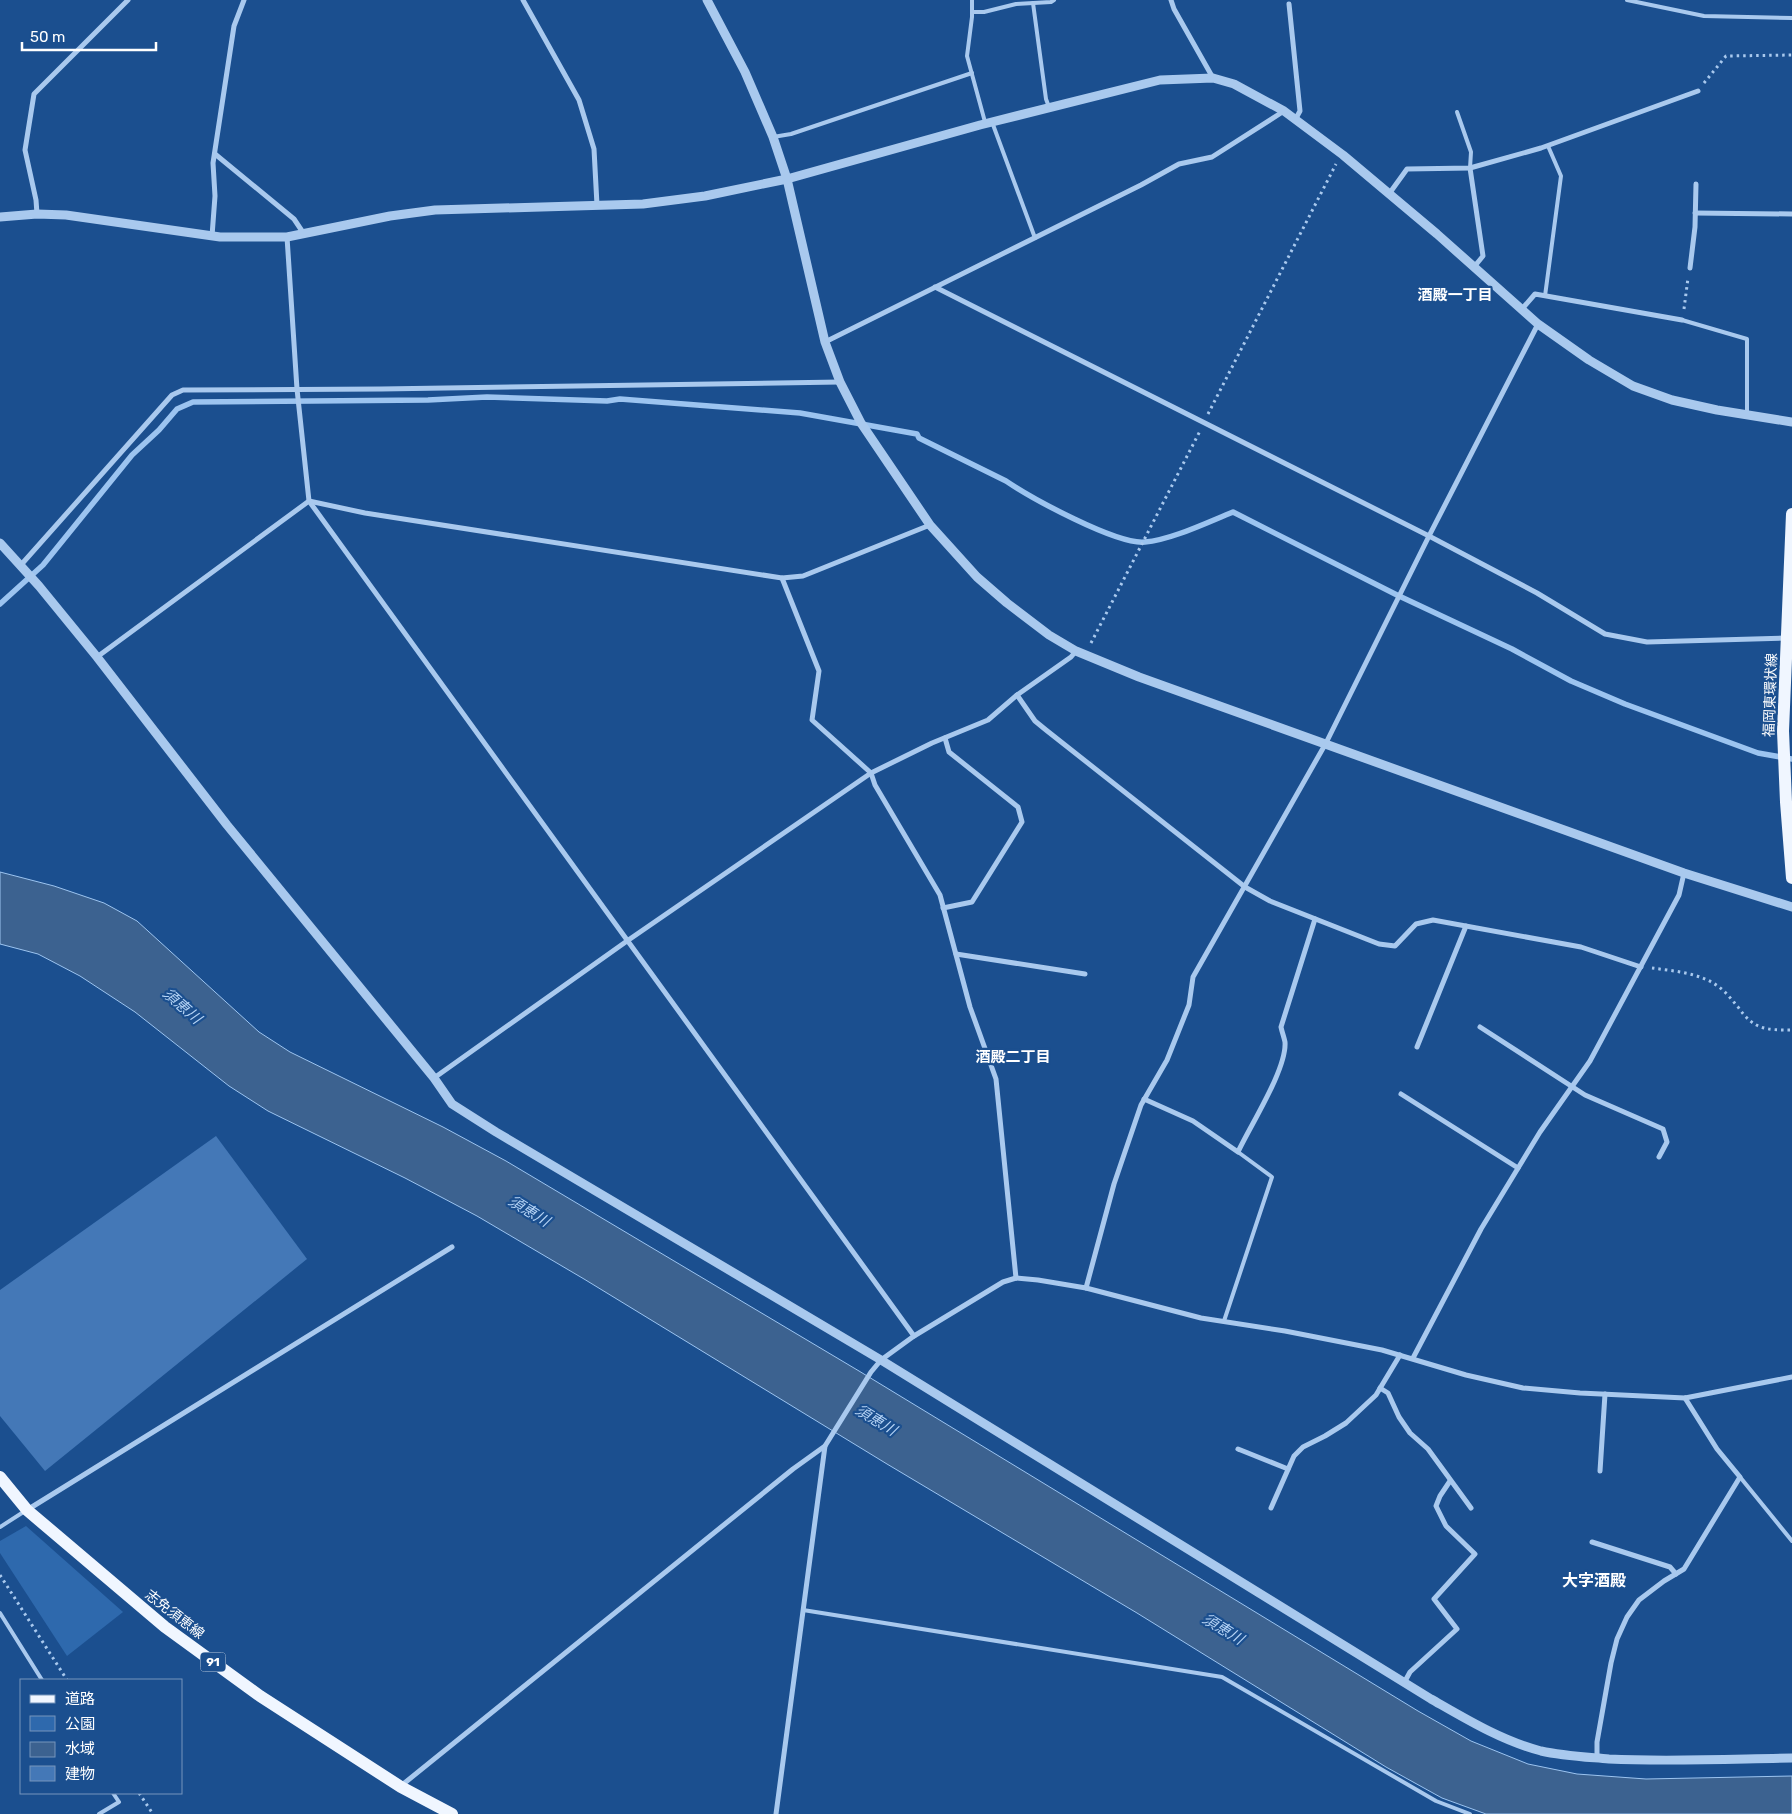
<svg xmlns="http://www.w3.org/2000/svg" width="1792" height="1814" font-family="Rubik,'Noto Sans JP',sans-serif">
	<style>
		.green { fill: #2e69ad }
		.water { fill: #3c6290; stroke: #9cc4f0 }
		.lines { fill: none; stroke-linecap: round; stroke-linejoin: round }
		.stream { stroke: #9cc4f0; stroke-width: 5.5 }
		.building { fill: #4478b7 }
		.path { stroke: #a9c9ee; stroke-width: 3; stroke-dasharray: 2.5 4; stroke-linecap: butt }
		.service { stroke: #a9c9ee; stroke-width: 4 }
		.minor { stroke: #a9c9ee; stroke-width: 5 }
		.tertiary { stroke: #a9c9ee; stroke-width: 9 }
		.primary { stroke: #f0f6ff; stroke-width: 12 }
		.labels { text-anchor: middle; stroke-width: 4.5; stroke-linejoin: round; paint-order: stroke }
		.shield { fill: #1b4f8f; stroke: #bbcadd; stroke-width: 1 }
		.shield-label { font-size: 12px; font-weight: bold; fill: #fff }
		.street-label { font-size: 14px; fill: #fff; stroke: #1b4f8f }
		.neighbourhood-label { font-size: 15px; font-weight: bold; fill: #fff; stroke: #1b4f8f }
		.water-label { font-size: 15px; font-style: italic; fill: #b5d3f5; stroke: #1b4f8f }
		.quarter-label { font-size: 16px; font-weight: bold; fill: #fff; stroke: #1b4f8f }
	</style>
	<rect width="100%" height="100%" fill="#1b4f8f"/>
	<path class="green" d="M26,1526L123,1612L67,1656L0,1553V1541Z"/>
	<path class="water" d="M0,872L54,886L104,903L137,921L259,1032L290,1052L443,1127L506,1161L859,1371L1418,1711L1471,1741L1528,1764L1577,1774L1646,1779L1792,1776V1814H1486L1442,1798L1386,1767L1137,1613L887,1464L584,1279L477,1216L405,1178L268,1111L229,1086L135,1012L80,976L38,954L0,944Z"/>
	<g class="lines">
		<path class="stream" d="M0,604L43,565L132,455L159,430L177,409L193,402L428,400L487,397L607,401L620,399L800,413L917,434L919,438L1006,481C1031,498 1117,545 1145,542C1171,540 1208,522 1233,512L1397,595L1512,649L1571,681L1625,704L1758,753L1792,759"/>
	</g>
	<path class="building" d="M216,1136L307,1259L45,1471L0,1416V1290Z"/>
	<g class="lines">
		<g class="path">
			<path d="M1704,83L1726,56L1792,55"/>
			<path d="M1684,309L1688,278"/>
			<path d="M1208,414L1336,164"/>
			<path d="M1091,643L1200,431"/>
			<path d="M1652,968C1674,971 1701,973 1719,987C1726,992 1732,1000 1738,1007C1754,1030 1766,1030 1792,1030"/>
			<path d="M0,1575L67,1680"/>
			<path d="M139,1793L153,1814"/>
		</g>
		<g class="service">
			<path d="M972,0V17L967,56L985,122"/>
			<path d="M1627,0L1704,16L1792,18"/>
			<path d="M1033,3L1046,99L1049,107"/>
			<path d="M972,12H984L1016,4L1051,2L1054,0"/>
			<path d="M1457,112L1471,152L1470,168"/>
			<path d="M992,122L1035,238"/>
			<path d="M773,137L791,134L972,73"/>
			<path d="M1545,296L1561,176L1548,146"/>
			<path d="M1682,320L1747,339V415"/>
			<path d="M1224,1321L1272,1177L1238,1152"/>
			<path d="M1740,1477L1792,1541"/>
			<path d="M0,1527L25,1511"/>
			<path d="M803,1610L1222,1677L1436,1801L1470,1814"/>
			<path d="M0,1613L42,1680"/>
			<path d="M99,1814L119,1802L113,1793"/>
		</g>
		<g class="minor">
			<path d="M523,0L579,100L594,149L597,205"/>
			<path d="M1171,0L1174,9L1213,78"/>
			<path d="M1289,4L1300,111L1295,120"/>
			<path d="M215,154L294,219L304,234"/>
			<path d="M1470,168L1483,256L1474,267"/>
			<path d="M1389,194L1407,169L1470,168L1541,148L1698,91"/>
			<path d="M1695,213L1792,214"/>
			<path d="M37,214L36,200L25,150L34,94L128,0"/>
			<path d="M212,236L215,196L213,163L234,26L244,0"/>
			<path d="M287,237L297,389L309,501L914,1336"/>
			<path d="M1690,268L1695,227L1696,184"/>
			<path d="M935,287L1429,536L1537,593L1605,634L1647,642L1787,638"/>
			<path d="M1522,309L1535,294L1682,320"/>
			<path d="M825,342L1141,185L1179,164L1212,157L1284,111"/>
			<path d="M20,566L172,395L183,390L381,389L840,382"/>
			<path d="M782,578L819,671L812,720L871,773L875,785L940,895L970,1007L996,1079L1016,1278"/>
			<path d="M97,657L309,501L365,513L782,578L803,576L930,525"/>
			<path d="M1017,695L1035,721L1046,730L1245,887L1270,901L1379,944L1395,946L1416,924L1433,920L1581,947L1641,967"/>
			<path d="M943,908L972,902L1022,822L1018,807L949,752L945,738"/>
			<path d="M956,954L1085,974"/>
			<path d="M1480,1027L1585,1095L1663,1129L1667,1142L1659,1157"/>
			<path d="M1417,1047L1466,926"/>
			<path d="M434,1078L627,941L871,773L932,743L988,720L1017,695L1071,657L1076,651"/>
			<path d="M1401,1094L1518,1168"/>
			<path d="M1144,1099L1193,1121L1238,1152C1250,1126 1287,1069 1285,1042C1284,1037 1282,1032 1281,1027L1315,919"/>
			<path d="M1086,1288L1114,1184L1141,1105L1167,1060L1189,1005L1193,977L1326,743L1429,536L1538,324"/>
			<path d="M1413,1358L1481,1229L1540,1132L1590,1061L1679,895L1684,873"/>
			<path d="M1380,1388L1388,1393L1399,1417L1410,1433L1428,1449L1471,1508"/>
			<path d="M1238,1449L1288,1469"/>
			<path d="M1600,1471L1605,1394"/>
			<path d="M1271,1508L1294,1456L1303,1447L1325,1436L1346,1423L1376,1395L1400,1355"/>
			<path d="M27,1510L452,1247"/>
			<path d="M1592,1542L1670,1567L1676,1574"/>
			<path d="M1404,1683L1410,1672L1457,1629L1434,1599L1475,1554L1446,1526L1436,1506L1440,1496L1450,1481"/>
			<path d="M1597,1758V1742L1611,1663L1617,1639L1627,1617L1639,1600L1664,1581L1684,1569L1740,1477L1717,1449L1685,1398"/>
			<path d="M402,1785L793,1469L825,1446L871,1372L881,1360L914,1336L1003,1282L1016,1278L1038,1280L1086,1288L1201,1318L1285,1331L1382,1350L1466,1375L1523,1388L1580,1393L1685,1398L1792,1377"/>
			<path d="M776,1814L825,1446"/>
		</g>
		<g class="tertiary">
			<path d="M707,0L745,72L773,137L787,179L825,342L840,382L861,423L930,525L977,577L1007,603L1049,635L1076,651L1139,677L1684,873L1792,907"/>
			<path d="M0,217L37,214L66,215L220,237H287L390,216L435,210L643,204L705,196L787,179L980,125L1160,80L1213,78L1234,84L1284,111L1343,155L1437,234L1538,324L1589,360L1633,386L1672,400L1717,410L1792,422"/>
			<path d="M0,543L39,586L97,657L227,825L434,1078L452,1104L496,1132L881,1360L1431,1699C1466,1719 1502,1741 1541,1751C1563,1756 1587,1757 1609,1759C1670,1762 1731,1759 1792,1758"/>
		</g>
		<g class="primary">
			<path d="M1792,514L1783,731L1786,802L1792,878"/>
			<path d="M0,1477L27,1510L165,1627L260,1696L401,1787L452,1814"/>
		</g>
	</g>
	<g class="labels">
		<rect class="shield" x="200.5" y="1652.5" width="25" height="19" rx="4"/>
		<g class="shield-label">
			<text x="213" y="1666">91</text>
		</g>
		<g class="street-label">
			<text transform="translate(1770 695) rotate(-88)" y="5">福岡東環状線</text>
			<text transform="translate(175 1614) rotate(38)" y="5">志免須恵線</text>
		</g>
		<g class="neighbourhood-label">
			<text x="1455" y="300">酒殿一丁目</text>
			<text x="1013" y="1062">酒殿二丁目</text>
		</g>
		<g class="water-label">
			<text transform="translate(182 1006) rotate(41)" y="5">須恵川</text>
			<text transform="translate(529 1211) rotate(31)" y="5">須恵川</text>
			<text transform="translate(876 1420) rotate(31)" y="5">須恵川</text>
			<text transform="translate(1223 1629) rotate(31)" y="5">須恵川</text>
		</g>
		<g class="quarter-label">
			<text x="1594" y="1586">大字酒殿</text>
		</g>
	</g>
	<rect x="20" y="1679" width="162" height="115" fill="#1b4f8f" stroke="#7695bc"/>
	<rect x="30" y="1695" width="25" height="8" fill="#f0f6ff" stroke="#7695bc"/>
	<text x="65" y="1704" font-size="15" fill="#ffffff">道路</text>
	<rect x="30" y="1716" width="25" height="15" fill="#2e69ad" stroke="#7695bc"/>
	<text x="65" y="1729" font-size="15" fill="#ffffff">公園</text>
	<rect x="30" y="1742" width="25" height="15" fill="#3c6290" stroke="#7695bc"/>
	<text x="65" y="1754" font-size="15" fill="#ffffff">水域</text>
	<rect x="30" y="1766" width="25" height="15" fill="#4478b7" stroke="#7695bc"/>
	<text x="65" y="1779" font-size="15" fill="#ffffff">建物</text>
	<path d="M22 42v8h134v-8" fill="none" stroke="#ffffff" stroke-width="2.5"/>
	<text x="30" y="42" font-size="15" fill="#ffffff" stroke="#1b4f8f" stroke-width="4" paint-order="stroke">50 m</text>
</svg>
